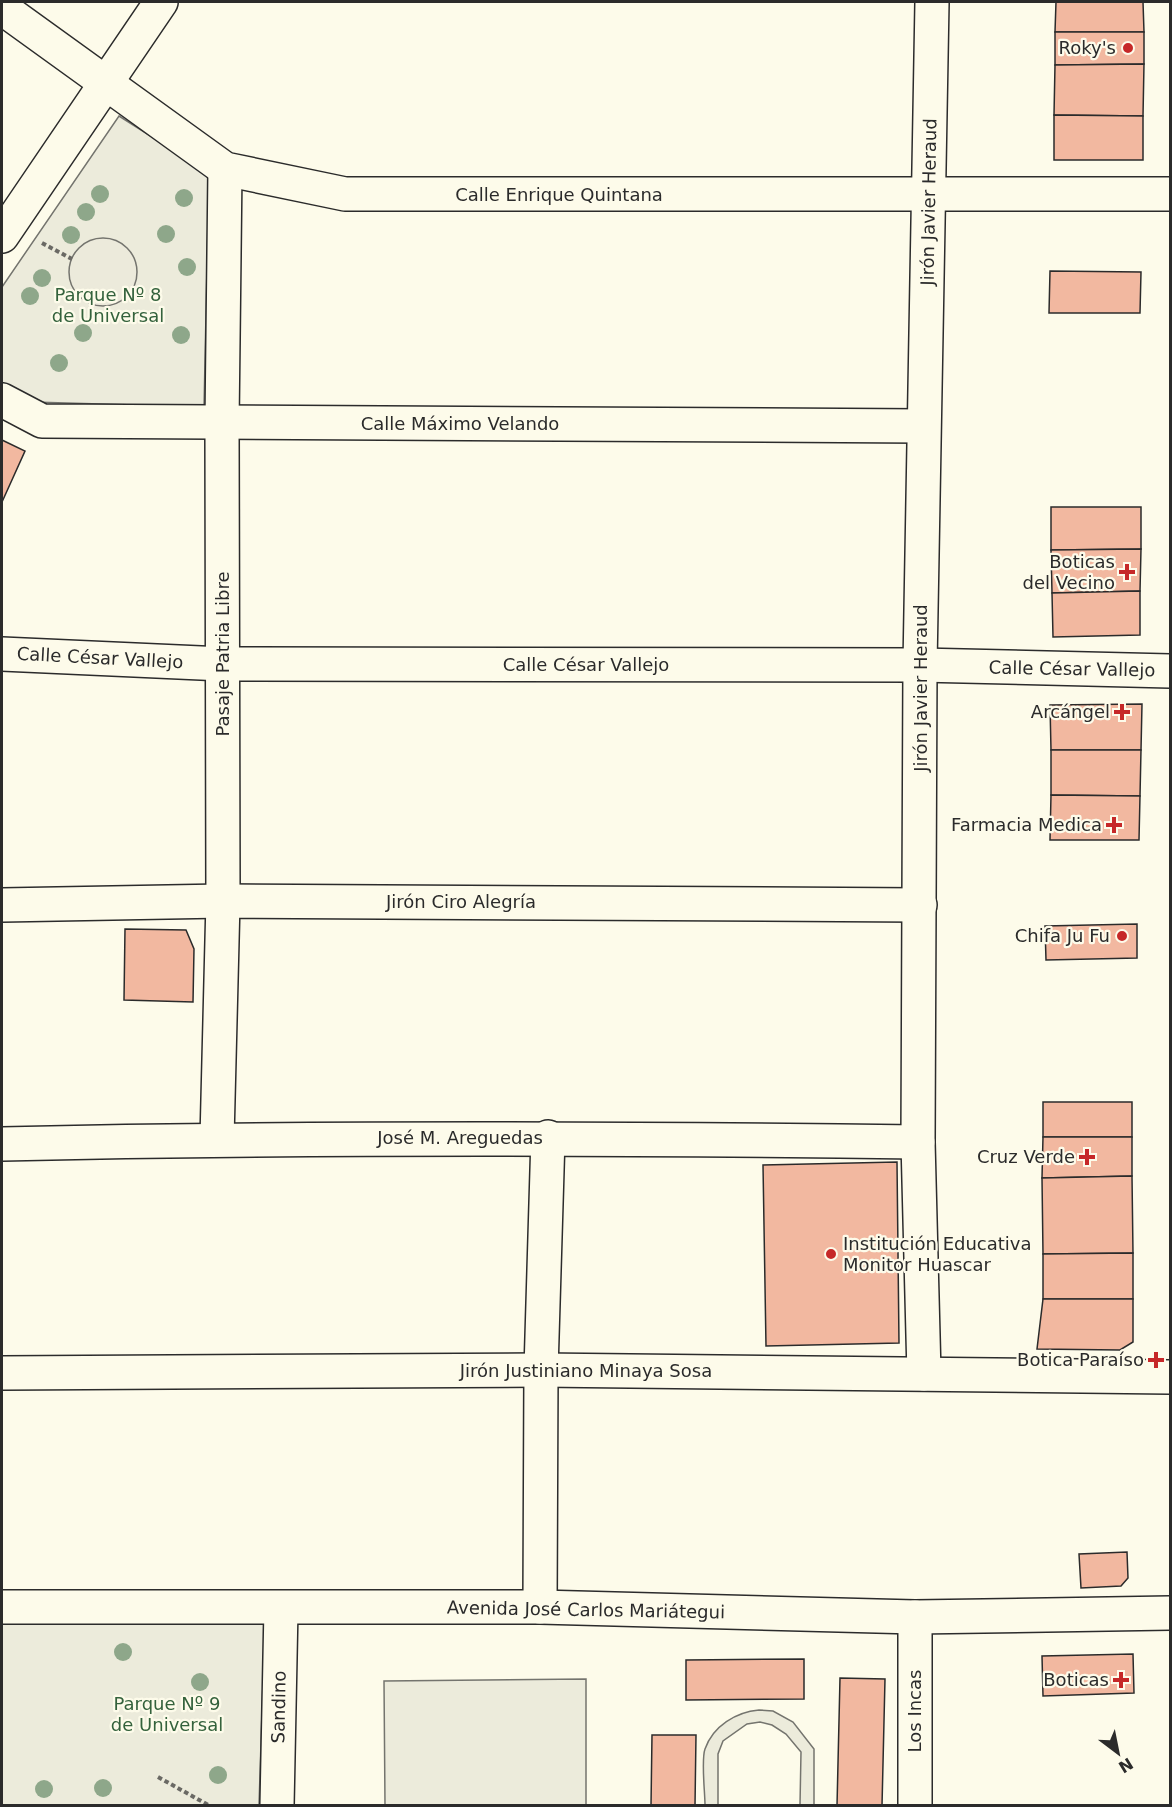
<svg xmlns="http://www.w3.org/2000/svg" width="1172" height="1807" font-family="'DejaVu Sans',sans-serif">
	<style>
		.green { fill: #ecebdb; stroke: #74746e; stroke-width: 1.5 }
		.parking { fill: #eceadb; stroke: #74746e; stroke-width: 1.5 }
		.building { fill: #f2b8a0; stroke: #2b2b2b; stroke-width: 1.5 }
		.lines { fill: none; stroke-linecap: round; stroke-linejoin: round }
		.minor-casing { stroke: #2b2b2b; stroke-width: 36 }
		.path { stroke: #6a6964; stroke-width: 4; stroke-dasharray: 4.5 3; stroke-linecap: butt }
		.minor { stroke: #fdfbea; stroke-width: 33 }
		.tree { fill: #8ea78a }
		.poi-dot { fill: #c62828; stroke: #fdfbea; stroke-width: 2 }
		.labels { text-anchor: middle; stroke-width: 4.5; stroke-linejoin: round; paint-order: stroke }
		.poi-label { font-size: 18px; fill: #2b2b2b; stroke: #fdfbea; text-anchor: end }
		.street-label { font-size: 18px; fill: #2b2b2b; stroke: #fdfbea }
		.park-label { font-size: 18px; fill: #34623c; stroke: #fdfbea }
	</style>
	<rect width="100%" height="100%" fill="#fdfbea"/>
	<g class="green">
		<path d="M119,116L209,173L204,407L32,402L2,385V287Z"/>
		<path d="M265,1620L259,1805H2V1624Z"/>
		<path d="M586,1679V1805H385L384,1681Z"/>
		<path d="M759,1710L773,1711L793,1722L814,1749V1805H800L801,1752L786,1734L772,1725L760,1722L747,1724L723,1741L718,1754V1805H705C705,1792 701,1760 705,1749C713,1726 736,1712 759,1710Z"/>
	</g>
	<circle class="parking" cx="103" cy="272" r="34"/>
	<g class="building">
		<path d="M1056,2H1143L1144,32H1055Z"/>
		<path d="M1055,32H1144V64L1055,65Z"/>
		<path d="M1144,64L1143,116L1054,115L1055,65Z"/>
		<path d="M1054,115L1143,116V160H1054Z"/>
		<path d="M1050,271L1141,272L1140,313H1049Z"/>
		<path d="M2,440L25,451L2,502Z"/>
		<path d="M1051,507H1141V549L1051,550Z"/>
		<path d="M1141,549L1140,591L1052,593L1051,550Z"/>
		<path d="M1140,591V635L1053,637L1052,593Z"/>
		<path d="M1142,704L1141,750H1051L1050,705Z"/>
		<path d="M1051,750H1141L1140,796L1051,795Z"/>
		<path d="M1051,795L1140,796L1139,840H1050Z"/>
		<path d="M1137,924V958L1046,960L1045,926Z"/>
		<path d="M125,929L186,930L194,949L193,1002L124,1000Z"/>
		<rect x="1043" y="1102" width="89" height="35"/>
		<path d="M1043,1137H1132V1176L1042,1178Z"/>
		<path d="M897,1162L899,1343L766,1346L763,1165Z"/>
		<path d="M1132,1176L1133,1253L1043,1254L1042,1178Z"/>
		<path d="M1133,1253V1299H1043V1254Z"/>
		<path d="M1043,1299H1133V1342L1120,1350L1037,1349Z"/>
		<path d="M1127,1552L1128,1578L1121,1586L1081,1588L1079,1554Z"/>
		<path d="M1133,1654L1134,1693L1043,1696L1042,1656Z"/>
		<path d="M804,1659V1699L686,1700V1660Z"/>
		<path d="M840,1678L885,1679L882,1806H837Z"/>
		<path d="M652,1735H696L695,1806H651Z"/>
	</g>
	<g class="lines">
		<g class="minor-casing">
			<g id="minor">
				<path d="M2,8L225,169L345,194H1170"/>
				<path d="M2,236L161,2"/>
				<path d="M2,400L42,421L923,426"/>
				<path d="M2,654L223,664L920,665L1170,671"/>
				<path d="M2,905L223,901L920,905"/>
				<path d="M217,1139L223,901L222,423L225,169"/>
				<path d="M2,1144C307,1137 612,1138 918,1142"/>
				<path d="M2,1373L541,1370L1170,1377"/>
				<path d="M924,1374L918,1142L920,665L932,2"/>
				<path d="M2,1607H540L915,1617L1170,1613"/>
				<path d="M540,1607L541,1370L548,1137"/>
				<path d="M277,1806L281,1608"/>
				<path d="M915,1806V1617"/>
			</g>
		</g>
		<g class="path">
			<path d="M42,243L72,259"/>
			<path d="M158,1777L210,1806"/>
		</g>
		<use href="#minor" class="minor"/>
	</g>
	<g class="tree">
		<circle cx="100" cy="194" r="9"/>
		<circle cx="184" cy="198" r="9"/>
		<circle cx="86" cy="212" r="9"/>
		<circle cx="166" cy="234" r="9"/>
		<circle cx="71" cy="235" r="9"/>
		<circle cx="187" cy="267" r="9"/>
		<circle cx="42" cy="278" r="9"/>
		<circle cx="30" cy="296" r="9"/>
		<circle cx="83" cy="333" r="9"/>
		<circle cx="181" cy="335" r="9"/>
		<circle cx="59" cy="363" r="9"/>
		<circle cx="123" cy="1652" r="9"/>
		<circle cx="200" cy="1682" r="9"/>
		<circle cx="218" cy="1775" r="9"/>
		<circle cx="103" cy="1788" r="9"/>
		<circle cx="44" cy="1789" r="9"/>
	</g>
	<g class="poi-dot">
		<circle cx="1128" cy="48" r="6"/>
		<path d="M1124 563h6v6h6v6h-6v6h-6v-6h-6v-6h6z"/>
		<path d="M1119 703h6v6h6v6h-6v6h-6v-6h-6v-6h6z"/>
		<path d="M1111 816h6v6h6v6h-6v6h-6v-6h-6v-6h6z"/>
		<circle cx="1122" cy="936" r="6"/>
		<path d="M1084 1148h6v6h6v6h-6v6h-6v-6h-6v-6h6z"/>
		<circle cx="831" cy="1254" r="6"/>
		<path d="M1153 1351h6v6h6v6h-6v6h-6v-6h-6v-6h6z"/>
		<path d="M1118 1671h6v6h6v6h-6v6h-6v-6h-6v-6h6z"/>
	</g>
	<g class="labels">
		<g class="poi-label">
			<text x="1116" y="54">Roky's</text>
			<text x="1115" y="568">Boticas<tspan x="1115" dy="21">del Vecino</tspan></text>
			<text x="1110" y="718">Arcángel</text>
			<text x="1102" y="831">Farmacia Medica</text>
			<text x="1110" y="942">Chifa Ju Fu</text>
			<text x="1075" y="1163">Cruz Verde</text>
			<text x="843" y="1250" text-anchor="start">Institución Educativa<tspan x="843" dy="21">Monitor Huascar</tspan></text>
			<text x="1144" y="1366">Botica Paraíso</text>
			<text x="1109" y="1686">Boticas</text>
		</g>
		<g class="street-label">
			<text x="559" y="201">Calle Enrique Quintana</text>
			<text transform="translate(929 202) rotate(-89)" y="6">Jirón Javier Heraud</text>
			<text x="460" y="430">Calle Máximo Velando</text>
			<text transform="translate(223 654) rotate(-90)" y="6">Pasaje Patria Libre</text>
			<text transform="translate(100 658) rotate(3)" y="6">Calle César Vallejo</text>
			<text x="586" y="671">Calle César Vallejo</text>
			<text transform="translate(1072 669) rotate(1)" y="6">Calle César Vallejo</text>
			<text transform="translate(921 688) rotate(-90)" y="6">Jirón Javier Heraud</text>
			<text x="461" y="908">Jirón Ciro Alegría</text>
			<text x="460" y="1144">José M. Areguedas</text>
			<text x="586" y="1377">Jirón Justiniano Minaya Sosa</text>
			<text transform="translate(586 1610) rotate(1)" y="6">Avenida José Carlos Mariátegui</text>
			<text transform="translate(279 1707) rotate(-89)" y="6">Sandino</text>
			<text transform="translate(915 1711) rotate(-90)" y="6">Los Incas</text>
		</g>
		<g class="park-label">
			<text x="108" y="301">Parque Nº 8<tspan x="108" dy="21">de Universal</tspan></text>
			<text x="167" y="1710">Parque Nº 9<tspan x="167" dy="21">de Universal</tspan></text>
		</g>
	</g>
	<rect width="1172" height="1807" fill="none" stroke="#2b2b2b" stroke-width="6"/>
	<g transform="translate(1118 1753) rotate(148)" stroke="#fdfbea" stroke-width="4.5" paint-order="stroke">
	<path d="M0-4.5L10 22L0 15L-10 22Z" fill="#2b2b2b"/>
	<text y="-9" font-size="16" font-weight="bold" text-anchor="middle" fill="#2b2b2b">N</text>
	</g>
</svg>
